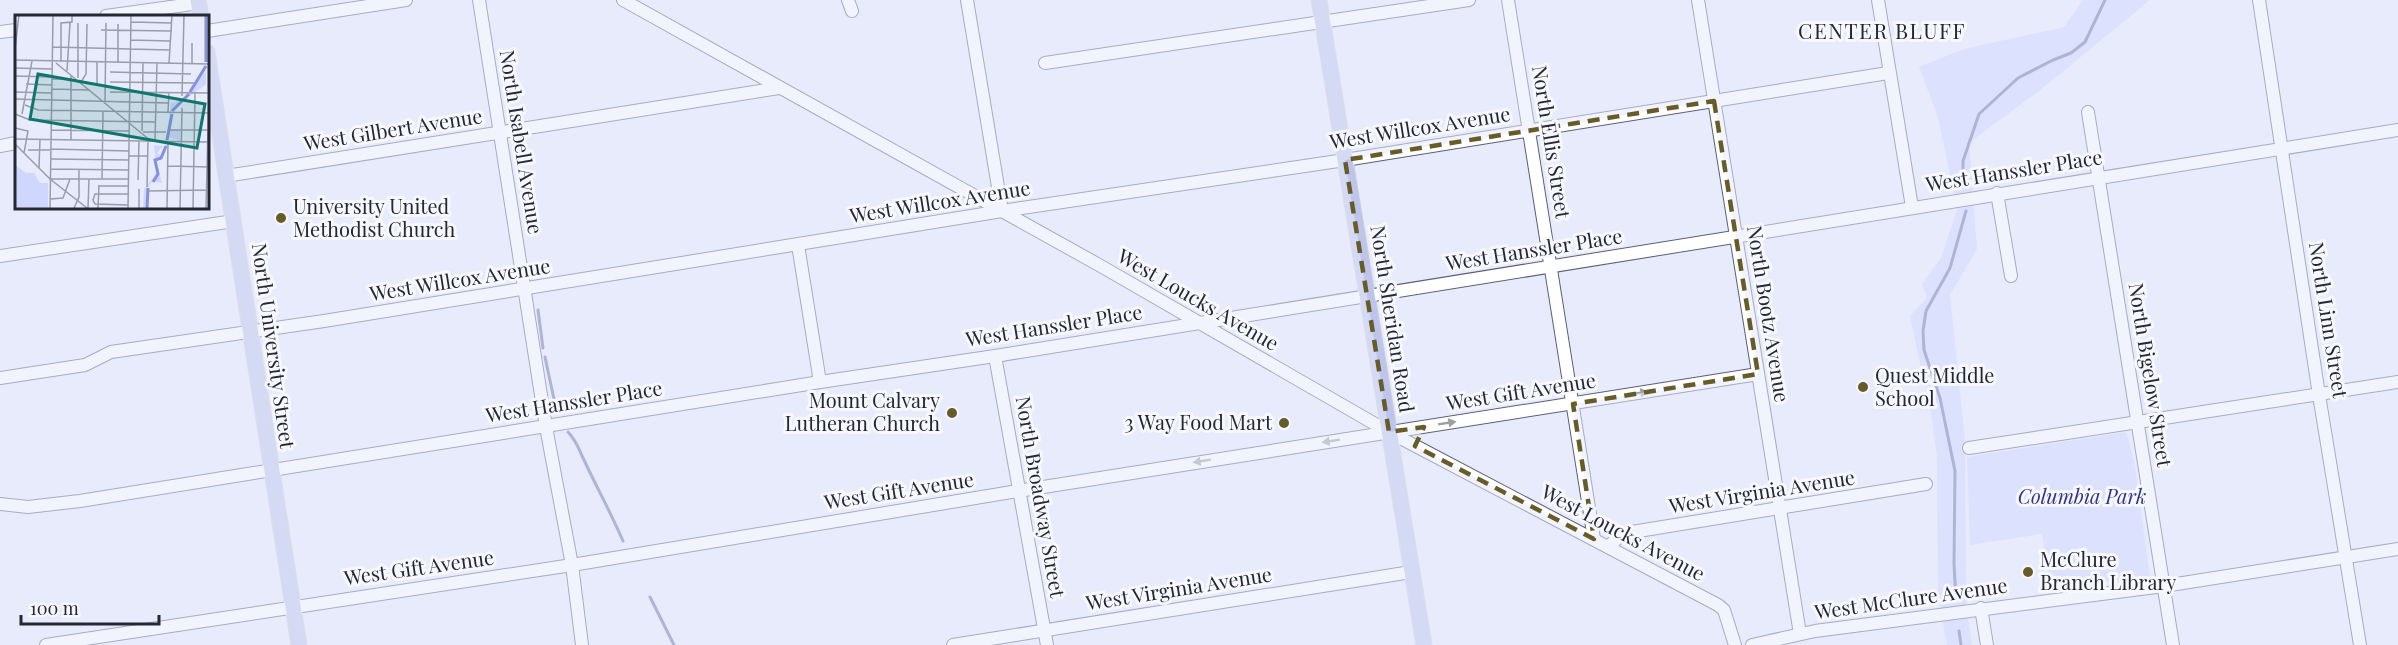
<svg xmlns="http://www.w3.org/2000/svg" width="2398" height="645" font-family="'Playfair Display',serif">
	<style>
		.green { fill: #cfd7fe }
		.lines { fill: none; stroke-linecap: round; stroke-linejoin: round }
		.stream { stroke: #6872a8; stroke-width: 3 }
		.minor-casing { stroke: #5a5f77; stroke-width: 14 }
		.major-casing { stroke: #cfcfd2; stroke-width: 17 }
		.minor { stroke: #fff; stroke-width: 12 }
		.major { stroke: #bec5ec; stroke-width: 15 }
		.oneway { fill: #9d9ea2 }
		.marked { fill: none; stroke: #675b28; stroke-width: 4.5; stroke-dasharray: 12 8; stroke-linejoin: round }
		.poi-dot { fill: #675b28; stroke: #f7f8fe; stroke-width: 2 }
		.labels { text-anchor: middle; stroke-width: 6; stroke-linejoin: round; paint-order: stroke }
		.street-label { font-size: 20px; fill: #252731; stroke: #f7f8fe }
		.poi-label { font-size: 20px; fill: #252731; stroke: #f7f8fe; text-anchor: start }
		.park-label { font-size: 20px; font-style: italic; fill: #31358a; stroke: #f7f8fe }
		.neighbourhood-label { font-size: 21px; letter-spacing: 1.5px; fill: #252731; stroke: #f7f8fe }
		.inset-river { fill: none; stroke: #8592db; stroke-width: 3 }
		.inset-road { fill: none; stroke: #999daa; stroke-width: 1.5 }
		.view { fill: #0f766e; fill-opacity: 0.15; stroke: #0f766e; stroke-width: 3 }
		.inset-edge { fill: none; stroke: #252731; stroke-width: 3 }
	</style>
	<rect width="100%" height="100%" fill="#e7ebfb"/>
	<g class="green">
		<path d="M2083,0H2150L2044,87L1969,143L1977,249L1950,295L1965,440L1966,601L1972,645H1947L1938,595L1937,456L1932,419L1910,316L1927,298L1922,284L1941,258L1957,210L1938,117L1919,67L1964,49L2064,27Z"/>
		<path d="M2126,432L2134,461L2150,576L2051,588L2042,534L1970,545L1967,457Z"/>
	</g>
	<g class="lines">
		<g class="stream">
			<path d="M1963,184V161L1979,114L2018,78L2053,60L2071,53L2085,42L2105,0"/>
			<path d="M538,310L543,348"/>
			<path d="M545,357L557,413"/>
			<path d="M568,432C578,443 578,448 584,460C597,488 611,513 623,541"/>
			<path d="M650,597L674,645"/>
			<path d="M1956,600L1954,564L1955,471L1940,398L1924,350L1923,331L1926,311L1950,268L1966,211"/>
			<path d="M1959,631L1961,645"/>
		</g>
		<g class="minor-casing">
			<g id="minor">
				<path d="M479,0L546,427L572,565L582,645"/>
				<path d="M623,0L1099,265L1389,432L1718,605L1724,610L1735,645"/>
				<path d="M848,0L852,11"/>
				<path d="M967,0L1002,211"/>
				<path d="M1508,0L1594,539"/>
				<path d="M1698,0L1800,634"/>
				<path d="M1878,0L1912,207"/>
				<path d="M2259,0L2319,395L2360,645"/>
				<path d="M106,16L199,3"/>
				<path d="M207,31L406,0"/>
				<path d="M0,32L16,30"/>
				<path d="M1045,63L1469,0"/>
				<path d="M2088,112L2173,645"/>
				<path d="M0,146L16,143"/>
				<path d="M226,176L779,88"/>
				<path d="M1997,193L2011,276"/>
				<path d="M798,245L820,382"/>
				<path d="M0,256L234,221"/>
				<path d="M995,356L1047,645"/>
				<path d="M0,378L85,365L111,352L324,321L1002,211L1345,160L1888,73"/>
				<path d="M1969,448L2398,382"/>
				<path d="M0,504L28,507L80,501L820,382L995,356L2398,130"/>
				<path d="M1608,547L1619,537L1632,532L1926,484"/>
				<path d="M1981,608L1987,645"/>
				<path d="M46,645L572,565L1018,491L1758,374"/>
				<path d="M953,645L1411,572"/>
				<path d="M1752,645L1815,631L2164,586L2398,549"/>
			</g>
		</g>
		<g class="major-casing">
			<g id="major">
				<path d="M198,0L201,16"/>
				<path d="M1319,0L1424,645"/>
				<path d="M207,52L299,645"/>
			</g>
		</g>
		<use href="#minor" class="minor"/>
		<use href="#major" class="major"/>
	</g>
	<defs><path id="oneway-solid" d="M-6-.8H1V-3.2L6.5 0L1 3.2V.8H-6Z" transform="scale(1.5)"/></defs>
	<g class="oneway">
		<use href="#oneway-solid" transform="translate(1639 393) rotate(-9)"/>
		<use href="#oneway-solid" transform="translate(1447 423) rotate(-9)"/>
		<use href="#oneway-solid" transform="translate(1331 441) rotate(171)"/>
		<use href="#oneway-solid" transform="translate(1202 461) rotate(171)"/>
	</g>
	<path d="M0 0H2398V645H0ZM1714,101L1758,374L1573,404L1594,539L1415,446L1424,427L1389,432L1345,160Z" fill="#e7ebfb" fill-opacity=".55" fill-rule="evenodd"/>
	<path class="marked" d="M1714,101L1758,374L1573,404L1594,539L1415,446L1424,427L1389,432L1345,160Z"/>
	<g class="poi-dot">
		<circle cx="281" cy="218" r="6"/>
		<circle cx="1863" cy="387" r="6"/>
		<circle cx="952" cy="413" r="6"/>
		<circle cx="1284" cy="423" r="6"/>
		<circle cx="2028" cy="572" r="6"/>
	</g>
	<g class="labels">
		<g class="street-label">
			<text transform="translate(1420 128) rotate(-9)" y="7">West Willcox Avenue</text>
			<text transform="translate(393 130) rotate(-9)" y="7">West Gilbert Avenue</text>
			<text transform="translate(521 142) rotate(81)" y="7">North Isabell Avenue</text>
			<text transform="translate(1551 142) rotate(81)" y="7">North Ellis Street</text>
			<text transform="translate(2014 171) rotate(-9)" y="7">West Hanssler Place</text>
			<text transform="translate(940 202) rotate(-9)" y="7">West Willcox Avenue</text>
			<text transform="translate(1534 250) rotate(-9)" y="7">West Hanssler Place</text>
			<text transform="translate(460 280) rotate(-9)" y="7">West Willcox Avenue</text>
			<text transform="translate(1198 300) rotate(30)" y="7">West Loucks Avenue</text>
			<text transform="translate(1768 314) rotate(81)" y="7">North Bootz Avenue</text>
			<text transform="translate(1392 319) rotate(81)" y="7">North Sheridan Road</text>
			<text transform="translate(2328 320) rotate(81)" y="7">North Linn Street</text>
			<text transform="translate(1054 326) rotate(-9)" y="7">West Hanssler Place</text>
			<text transform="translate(273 346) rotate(82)" y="7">North University Street</text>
			<text transform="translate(2150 375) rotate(81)" y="7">North Bigelow Street</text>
			<text transform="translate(1521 392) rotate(-9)" y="7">West Gift Avenue</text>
			<text transform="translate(574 402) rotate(-9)" y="7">West Hanssler Place</text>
			<text transform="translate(899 491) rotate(-9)" y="7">West Gift Avenue</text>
			<text transform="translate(1762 492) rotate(-9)" y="7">West Virginia Avenue</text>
			<text transform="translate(1040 497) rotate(80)" y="7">North Broadway Street</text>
			<text transform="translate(1623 533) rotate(28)" y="7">West Loucks Avenue</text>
			<text transform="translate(419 568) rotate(-8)" y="7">West Gift Avenue</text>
			<text transform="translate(1179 589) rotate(-9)" y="7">West Virginia Avenue</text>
			<text transform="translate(1911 599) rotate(-8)" y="7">West McClure Avenue</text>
		</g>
		<g class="poi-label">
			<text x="293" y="214">University United<tspan x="293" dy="23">Methodist Church</tspan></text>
			<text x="1875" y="383">Quest Middle<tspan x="1875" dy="23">School</tspan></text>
			<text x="940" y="408" text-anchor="end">Mount Calvary<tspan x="940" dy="23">Lutheran Church</tspan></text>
			<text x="1272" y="430" text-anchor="end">3 Way Food Mart</text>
			<text x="2040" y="567">McClure<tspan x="2040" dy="23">Branch Library</tspan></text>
		</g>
		<g class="park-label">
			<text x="2082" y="504">Columbia Park</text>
		</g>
		<g class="neighbourhood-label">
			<text x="1882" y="39">CENTER BLUFF</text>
		</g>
	</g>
	<g transform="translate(15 15)">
		<rect width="194" height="194" fill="#e7ebfb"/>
		<path d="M191,56V69L158,94L154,115H165V126L153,122L152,131L148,143L141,146L147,168L137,166L132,175L133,193H128L129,174L142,158L139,130L148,131L142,138L146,141L150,132L156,88L166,86ZM0,150L11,158H19L25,168H33V193H0Z" fill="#cfd7fe"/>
		<path class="inset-river" d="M191,0V47M175,77L191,51M157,96L174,79M152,125L157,99M138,167L143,159L140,145L146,143L151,131M132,193L133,173"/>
		<path class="inset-road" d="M116,7L157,8M86,15L157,16M115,25L155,26M37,32L155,35M0,33L4,0M0,45L194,49M46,46V8L57,7V0M82,47V71M103,47V9M41,48L136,126M154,48L157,0M177,49V28M0,53L37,54M52,56L55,8M95,57L176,59M0,61L37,62M63,63V8M37,64H56M66,67L71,59L72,9M95,67L179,68M11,69L37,70M37,74L75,75M0,77L37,78M95,77L194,78M167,81L169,0M0,84L153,88M90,86L91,8M10,90L23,95L193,98M153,97L154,78M0,99L15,105L141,107M7,99L17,46M0,113L13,116L9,138M36,115L114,116M154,115H193M127,116L128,48M128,117H151M0,124L193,127M56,125V60M140,125L142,48M0,129L35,164L72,193M36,134L114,136M13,135H35M114,141H133M35,144L114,145M153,151L194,152M24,153L25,124M35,154L113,155M36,164H113M87,164L88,96M123,165L124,126M84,171H113M132,172L133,126M133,176L192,175M35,184L48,183L55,164M113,190L80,189L78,185L80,179H113M35,193L38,0M59,193L64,182V154M73,193L74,164M83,193L84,170M113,193L116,0M124,193V174M152,193L153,126M165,193L167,93M178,193L180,78M191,193L194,74"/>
		<path class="view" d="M23,59L190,89L182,133L15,104Z"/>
		<rect width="194" height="194" class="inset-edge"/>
	</g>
	<path d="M21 615v9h138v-9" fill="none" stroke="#252731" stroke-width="3"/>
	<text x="30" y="615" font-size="18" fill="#252731" stroke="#f7f8fe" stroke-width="4.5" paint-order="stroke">100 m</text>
</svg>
